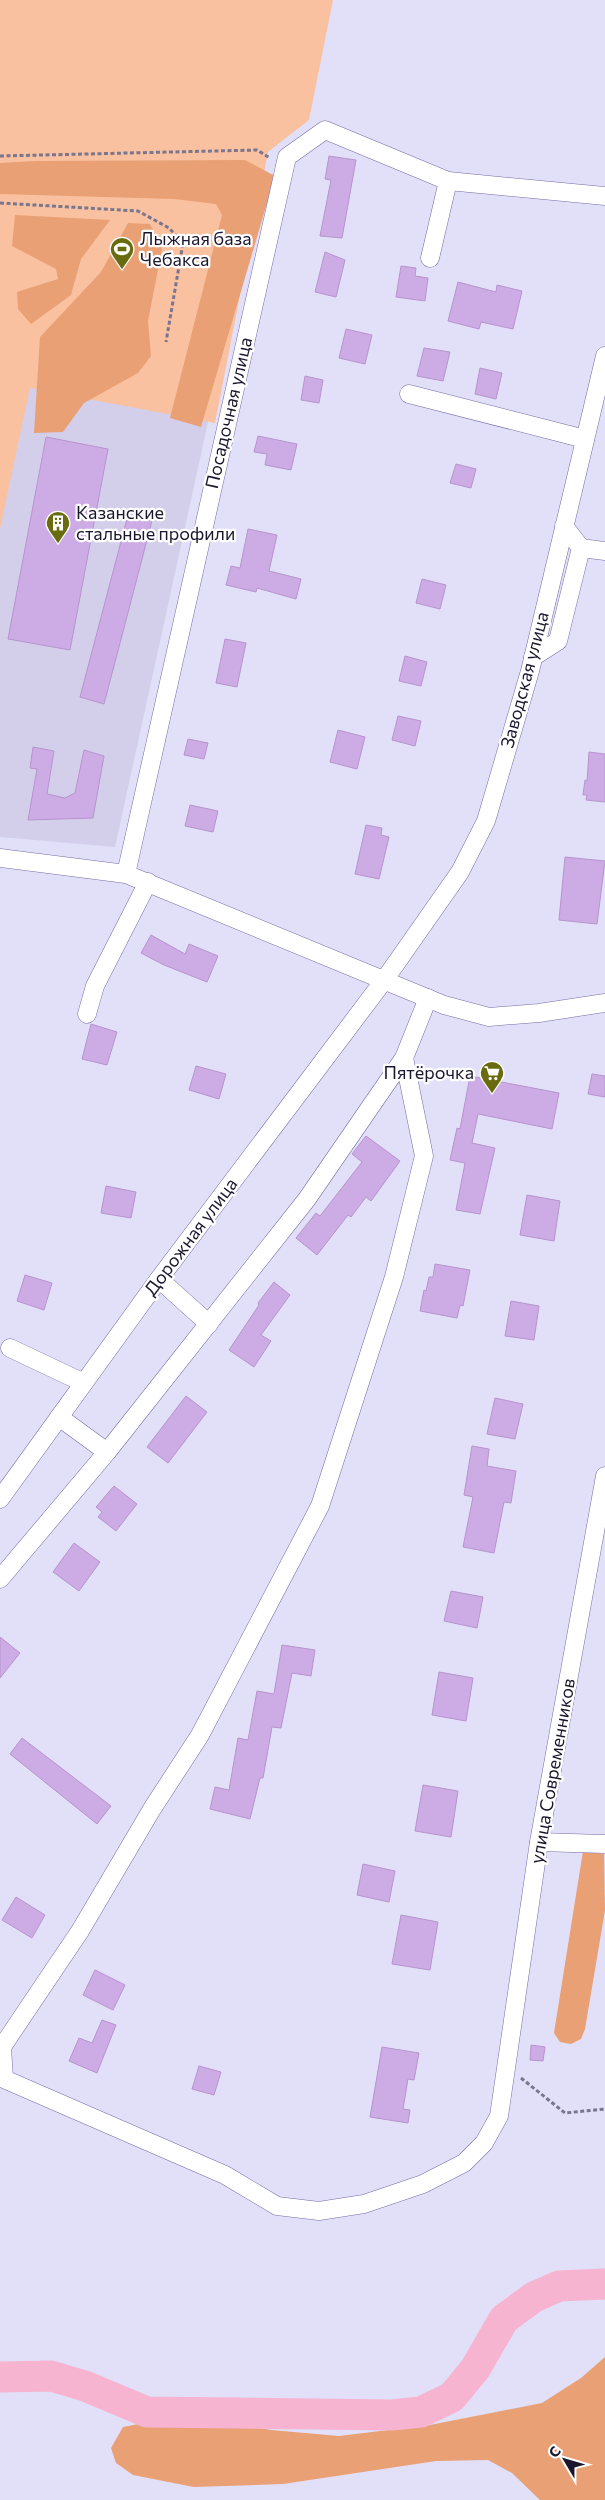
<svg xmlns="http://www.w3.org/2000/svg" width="605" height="2500" font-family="Commissioner,sans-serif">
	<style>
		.built { fill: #d3cfeb }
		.green { fill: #f9c1a0 }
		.forest { fill: #e9a074 }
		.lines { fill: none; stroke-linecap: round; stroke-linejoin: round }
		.river { stroke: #f6b4d0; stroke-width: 31 }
		.building { fill: #cdabe4; stroke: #b794cd }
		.minor-casing { stroke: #766ca5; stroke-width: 19 }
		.path { stroke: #79768e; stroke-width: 3; stroke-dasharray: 4 2.5; stroke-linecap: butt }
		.minor { stroke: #fff; stroke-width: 18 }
		.labels { text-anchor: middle; stroke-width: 4.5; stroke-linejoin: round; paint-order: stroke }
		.poi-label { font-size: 18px; fill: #1a162d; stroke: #fff; text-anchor: start }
		.street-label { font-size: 18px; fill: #1a162d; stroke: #fff }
	</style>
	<rect width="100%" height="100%" fill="#e2dff9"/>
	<path class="built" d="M81,372L212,404L115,847L0,837V388Z"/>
	<path class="green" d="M0,0H333L309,120L268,152L215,423L30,388L0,529Z"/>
	<g class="forest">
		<path d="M245,160L275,176L201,427L170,418L222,215L216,204L174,199L0,194V163L36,161Z"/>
		<path d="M15,215L110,220L81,259L71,295L31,324L18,309L17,292L58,279L56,269L12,246Z"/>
		<path d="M128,223L150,224L162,249L148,321L151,356L138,373L84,403L63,432L34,433L40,337L101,272Z"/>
		<path d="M583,1851L604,1854L605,1910L585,2029L581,2039L571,2044L560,2042L554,2033Z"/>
		<path d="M605,2357V2500H540L512,2473L488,2460L436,2461L283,2484L194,2487L133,2475L116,2463L111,2448L123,2427L159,2420L203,2418L271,2430L339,2436L430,2425L542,2403L581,2378Z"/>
	</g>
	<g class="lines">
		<path class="river" d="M0,2377L51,2376L85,2386L147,2412L392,2415L421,2412L452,2397L475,2369L504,2319L534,2297L559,2286L605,2284"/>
	</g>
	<g class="building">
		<path d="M329,156L356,160L342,238L320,236L331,180L325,179Z"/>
		<path d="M325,252L345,260L336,297L315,292Z"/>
		<path d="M401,266L416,268L415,276L428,278L425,301L396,297Z"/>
		<path d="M458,282L496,292L497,285L522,291L513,329L481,322L479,329L448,321Z"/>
		<path d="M346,329L372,335L365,364L339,358Z"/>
		<path d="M424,348L450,352L443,381L417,376Z"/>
		<path d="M480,368L502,373L496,399L475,394Z"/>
		<path d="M305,376L323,380L319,403L301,400Z"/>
		<path d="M258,436L297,444L291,470L265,465L267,454L254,452Z"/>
		<path d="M46,437L108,449L70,650L8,639Z"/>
		<path d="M456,464L476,469L471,488L450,483Z"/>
		<path d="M128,515L152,521L104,704L80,697Z"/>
		<path d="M248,529L277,535L269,571L301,579L296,599L257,588L256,592L226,585L231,566L240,568Z"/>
		<path d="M422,579L446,585L440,609L416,603Z"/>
		<path d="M225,639L246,643L237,687L216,683Z"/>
		<path d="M405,656L427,662L421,686L399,681Z"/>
		<path d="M398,716L421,721L415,746L392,740Z"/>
		<path d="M338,730L365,737L357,769L330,762Z"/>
		<path d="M188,739L208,743L204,759L184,755Z"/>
		<path d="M33,747L54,751L47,794L65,798L75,793L84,750L104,756L93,818L28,820L37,769L30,768Z"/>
		<path d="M589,752L605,754V802L586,800L587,795H583L585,780L587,781Z"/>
		<path d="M190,805L218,811L213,832L185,826Z"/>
		<path d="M366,825L382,828L381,835L389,837L379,879L355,874Z"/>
		<path d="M565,857L605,861L597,924L559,920Z"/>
		<path d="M151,935L185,954L189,944L218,956L207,982L164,965L141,953Z"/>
		<path d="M91,1024L117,1032L107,1065L82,1059Z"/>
		<path d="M196,1066L226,1074L219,1099L189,1090Z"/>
		<path d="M592,1074L605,1076V1097L588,1094Z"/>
		<path d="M470,1076L559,1093L552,1129L478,1114L472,1143L495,1148L480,1214L456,1210L465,1163L450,1160L457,1128L460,1129Z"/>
		<path d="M366,1136L400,1161L371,1201L366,1197L351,1217L348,1215L317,1255L296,1238L316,1213L320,1216L362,1162L352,1154Z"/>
		<path d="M106,1186L136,1192L131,1218L101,1213Z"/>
		<path d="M527,1195L560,1201L554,1241L520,1235Z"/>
		<path d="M435,1264L470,1270L463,1306L460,1305L457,1318L420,1311L424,1290L426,1291L429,1277H433Z"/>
		<path d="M25,1275L52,1283L44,1310L17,1301Z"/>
		<path d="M274,1282L290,1295L261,1335L271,1341L254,1367L229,1350L259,1305L258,1303Z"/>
		<path d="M511,1301L539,1306L534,1340L505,1336Z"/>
		<path d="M186,1396L207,1412L168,1463L147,1447Z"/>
		<path d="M495,1398L523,1404L515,1439L487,1434Z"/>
		<path d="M472,1446L489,1449L487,1466L516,1471L511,1503L504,1502L494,1553L463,1547L473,1497L464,1495Z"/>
		<path d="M114,1486L137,1504L116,1531L98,1517L102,1512L96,1507Z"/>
		<path d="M74,1543L100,1562L79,1591L53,1572Z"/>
		<path d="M451,1591L483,1597L477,1628L444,1621Z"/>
		<path d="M0,1637L20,1653L0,1678Z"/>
		<path d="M282,1645L315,1650L311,1676L292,1673L281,1728L272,1727L263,1778H260L250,1819L210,1809L215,1787L229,1790L238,1738L248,1740L257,1691L274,1694Z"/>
		<path d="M439,1672L473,1678L466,1721L432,1715Z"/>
		<path d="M22,1738L111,1806L97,1824L10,1754Z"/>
		<path d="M423,1785L458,1791L451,1837L415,1831Z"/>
		<path d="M363,1864L395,1871L389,1902L357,1895Z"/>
		<path d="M16,1897L45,1915L32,1938L2,1920Z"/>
		<path d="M401,1915L438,1922L430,1970L392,1964Z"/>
		<path d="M95,1970L125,1985L113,2010L83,1995Z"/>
		<path d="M102,2020L116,2025L97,2073L69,2061L79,2038L92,2043Z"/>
		<path d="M531,2045L545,2047L543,2061L530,2060Z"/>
		<path d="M382,2047L419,2053L414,2080L408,2079L403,2109L410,2110L408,2123L370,2117Z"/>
		<path d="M199,2066L221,2072L214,2095L192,2089Z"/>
	</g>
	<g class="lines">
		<g class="minor-casing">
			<g id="minor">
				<path d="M430,258L448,181"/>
				<path d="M409,394L585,439"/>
				<path d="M581,548L605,551"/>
				<path d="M533,657L558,641L581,548L564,526"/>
				<path d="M0,858L126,874L444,1005L489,1017L539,1013L605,1003"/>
				<path d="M126,874L287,157L325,130L448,181L605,196"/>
				<path d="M87,1014L95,986L148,882"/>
				<path d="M404,1058L424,1156L394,1277L320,1506L200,1735L152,1809L80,1931L2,2047L4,2079L225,2175L277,2206L319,2211L364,2204L423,2184L464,2163L484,2143L499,2116L539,1842L605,1476"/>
				<path d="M159,1279L209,1324"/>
				<path d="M10,1348L84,1383"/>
				<path d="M59,1417L107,1452"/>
				<path d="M0,1499L159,1279L385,979L460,872L486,821L530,671L605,356"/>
				<path d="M0,1579L107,1452L307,1199L404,1058L428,998"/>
				<path d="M539,1842L605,1844"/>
			</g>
		</g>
		<g class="path">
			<path d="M0,156L257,150L270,158"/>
			<path d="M0,203L138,211L169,228L183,243L166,342"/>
			<path d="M521,2078L565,2113L605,2109"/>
		</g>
		<use href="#minor" class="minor"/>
	</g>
	<defs>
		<g id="stadium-pin" transform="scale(1.25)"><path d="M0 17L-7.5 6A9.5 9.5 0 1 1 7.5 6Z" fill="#696c0e" stroke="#fff"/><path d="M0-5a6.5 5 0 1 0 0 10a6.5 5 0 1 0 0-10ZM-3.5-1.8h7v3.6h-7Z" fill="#fff"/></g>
		<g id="building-pin" transform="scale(1.25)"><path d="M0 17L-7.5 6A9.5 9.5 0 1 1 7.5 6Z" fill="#696c0e" stroke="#fff"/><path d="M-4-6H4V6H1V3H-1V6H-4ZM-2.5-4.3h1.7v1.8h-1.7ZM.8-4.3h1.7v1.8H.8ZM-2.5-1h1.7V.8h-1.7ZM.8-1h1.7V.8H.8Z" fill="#fff"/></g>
		<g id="supermarket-pin" transform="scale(1.25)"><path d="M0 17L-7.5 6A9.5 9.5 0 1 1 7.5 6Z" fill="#696c0e" stroke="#fff"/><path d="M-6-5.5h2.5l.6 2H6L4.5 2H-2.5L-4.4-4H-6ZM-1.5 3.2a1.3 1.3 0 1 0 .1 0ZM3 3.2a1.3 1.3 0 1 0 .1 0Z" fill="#fff"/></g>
	</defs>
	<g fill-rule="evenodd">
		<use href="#stadium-pin" x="122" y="249"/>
		<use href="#building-pin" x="58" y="523"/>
		<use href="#supermarket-pin" x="492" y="1073"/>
	</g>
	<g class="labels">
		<g class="poi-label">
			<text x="140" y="245">Лыжная база<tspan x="140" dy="21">Чебакса</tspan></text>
			<text x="76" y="519">Казанские<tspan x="76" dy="21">стальные профили</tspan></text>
			<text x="474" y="1079" text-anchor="end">Пятёрочка</text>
		</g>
		<g class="street-label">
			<text transform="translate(229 413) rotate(-77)" y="6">Посадочная улица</text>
			<text transform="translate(525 680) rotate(-75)" y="6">Заводская улица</text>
			<text transform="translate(191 1237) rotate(-53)" y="6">Дорожная улица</text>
			<text transform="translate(553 1771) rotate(-80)" y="6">улица Современников</text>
		</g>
	</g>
	<g transform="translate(565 2460) rotate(308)" stroke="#ffffff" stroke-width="4" paint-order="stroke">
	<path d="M0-4L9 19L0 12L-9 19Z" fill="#1a162d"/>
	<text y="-8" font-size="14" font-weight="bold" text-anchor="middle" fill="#1a162d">С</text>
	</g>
</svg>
